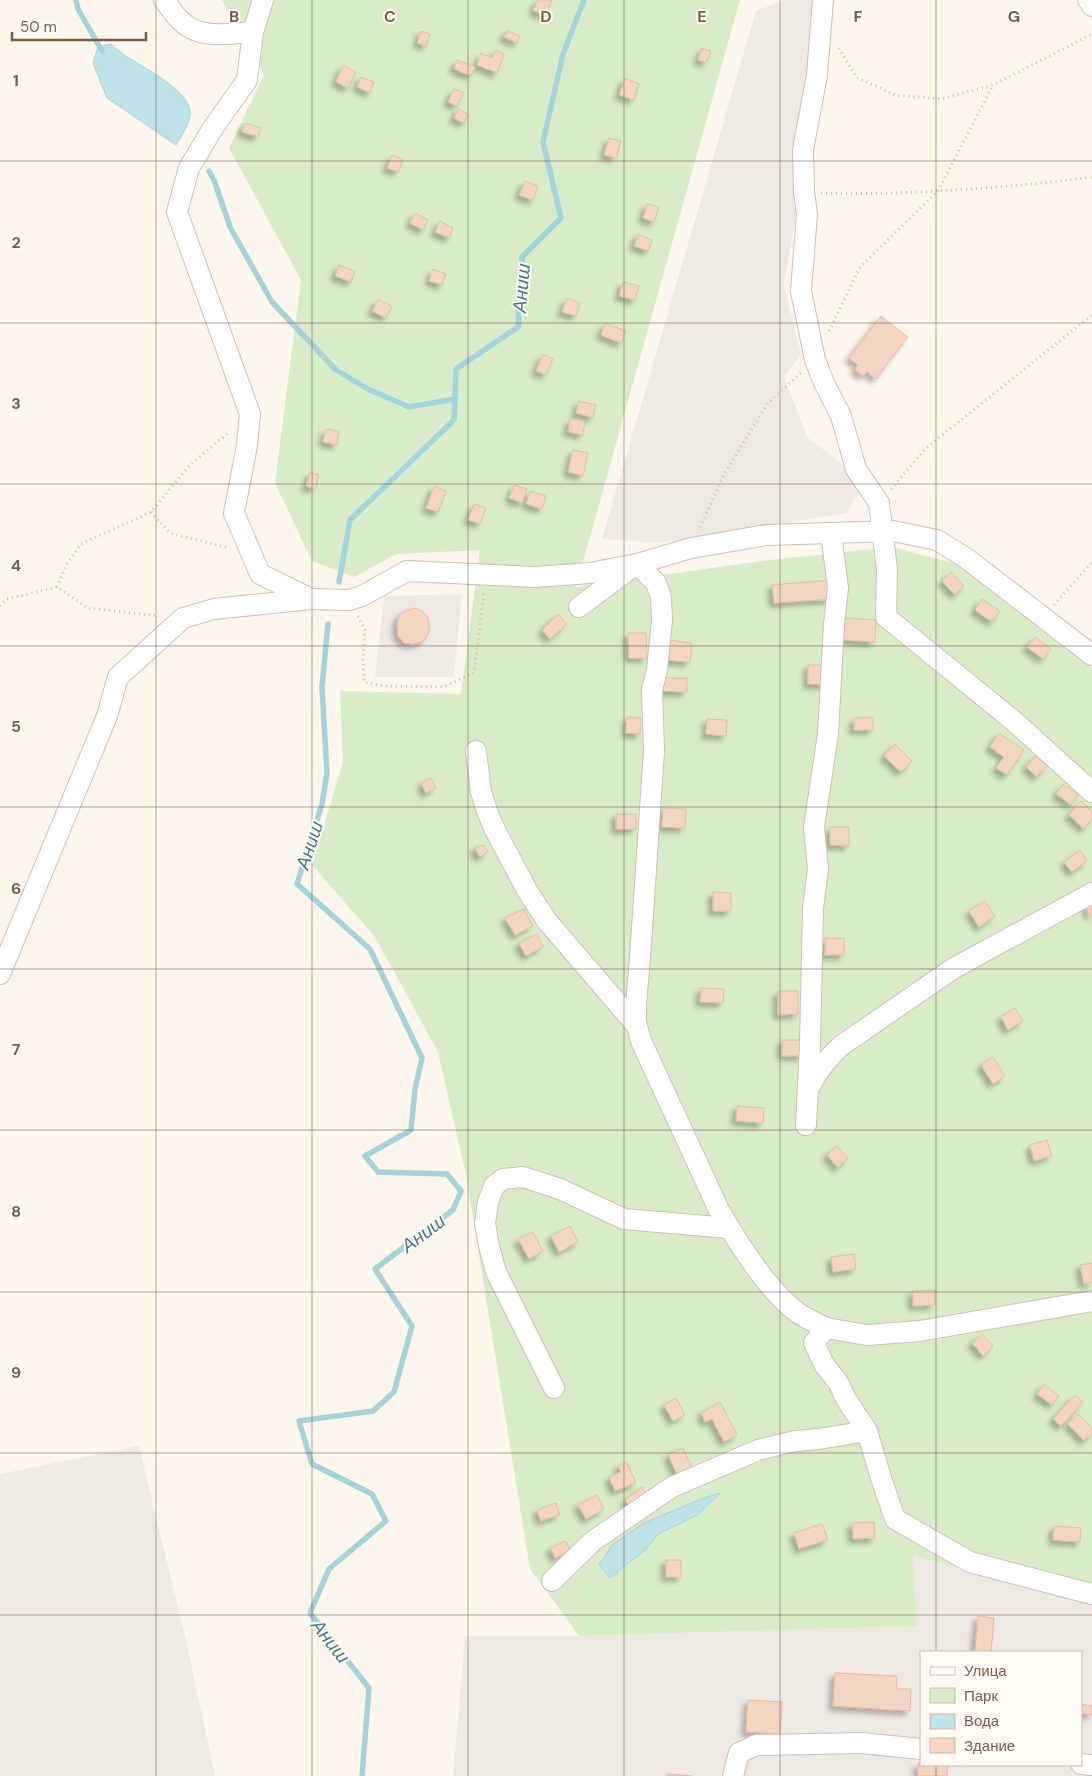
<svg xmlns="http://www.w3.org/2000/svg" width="1092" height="1776" font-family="'DM Sans',sans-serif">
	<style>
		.industrial { fill: #efe9e4; fill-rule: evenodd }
		.green { fill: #d8ecc9 }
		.water { fill: #bfe3e8; stroke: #a5d3da }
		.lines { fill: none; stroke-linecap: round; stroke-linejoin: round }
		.stream { stroke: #a5d3da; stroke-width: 5.5 }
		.building { fill: #f3d5c3; stroke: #e6bba3; filter: url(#shadow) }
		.minor-casing { stroke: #d1beb0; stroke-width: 22 }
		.path { stroke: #d9b8a5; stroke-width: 3; stroke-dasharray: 1 4; stroke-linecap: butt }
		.minor { stroke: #fff; stroke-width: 20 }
		.grid { fill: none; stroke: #7a5c4d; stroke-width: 1; stroke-opacity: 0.55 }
		.labels { text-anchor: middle; stroke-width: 4; stroke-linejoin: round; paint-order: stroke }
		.water-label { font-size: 19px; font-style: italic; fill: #437c86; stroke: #fffaf3 }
		.grid-label { font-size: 16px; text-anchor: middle; font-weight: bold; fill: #7a5c4d; stroke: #fffaf3; stroke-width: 4; stroke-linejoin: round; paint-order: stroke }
	</style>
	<defs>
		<filter id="shadow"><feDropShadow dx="-4.5" dy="4.5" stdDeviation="2.5" flood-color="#0004"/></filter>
	</defs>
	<rect width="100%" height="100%" fill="#fdf6ec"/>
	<g class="industrial">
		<path d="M784,0H815L811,80L795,130L797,210L784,284L801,355L784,376L807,437L854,473L859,493L847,513L659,543L602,539L756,11Z"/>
		<path d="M462,594L454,677H375L384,596Z"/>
		<path d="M139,1446L187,1645L215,1776H0V1474Z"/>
		<path d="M912,1556L1092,1604V1776H453L465,1636H579L917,1626ZM921,1652H1081V1765H921Z"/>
	</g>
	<path class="green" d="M222,0H740L576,587L770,560L892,547L957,564L1092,668V1604L913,1556L917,1626L579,1636L530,1569L466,1175L438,1052L375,937L312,865L343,762L340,691L461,694L480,550L396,554L354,577L312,561L275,483L301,280L229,148L264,75Z"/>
	<g class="water">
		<path d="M111,44C128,63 196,88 190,117C188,127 181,136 176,145L107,98L93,63L98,47Z"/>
		<path d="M720,1493L697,1515L658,1534L645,1550L610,1578L599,1565L613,1544L644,1523L701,1499Z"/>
	</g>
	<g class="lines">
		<g class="stream">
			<path d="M76,0L78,9L102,51"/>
			<path d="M209,171L214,180L230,227L272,302L336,370L368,389L409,407L455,399"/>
			<path d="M339,582L350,520L454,420L456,369L518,327L522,257L561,218L543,142L563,54L584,0"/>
			<path d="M328,624L322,687L327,773L322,804L297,884L370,949L422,1058L415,1089L411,1130L365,1156L378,1172L447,1174L461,1191L453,1210L375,1269L412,1326L394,1392L373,1411L299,1421L312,1464L372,1494L386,1521L329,1569L310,1613L369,1688L362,1776"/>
		</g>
	</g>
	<g class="building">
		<path d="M538,0H552L545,16L533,10Z"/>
		<path d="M507,30L520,36L517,43L504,37Z"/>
		<path d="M421,31L430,34L426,46L417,43Z"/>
		<path d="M702,48L711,51L706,63L698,60Z"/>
		<path d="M495,50L504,54L497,73L477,65L481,53L492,58Z"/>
		<path d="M457,60L475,67L471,76L454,69Z"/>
		<path d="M343,65L356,72L348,88L336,82Z"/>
		<path d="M361,77L374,82L370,93L357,87Z"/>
		<path d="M625,78L639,84L634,100L619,95Z"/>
		<path d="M454,89L464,93L457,106L448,102Z"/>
		<path d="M458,109L469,114L464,123L454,118Z"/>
		<path d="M245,123L261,128L258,137L242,132Z"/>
		<path d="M609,138L621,141L616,158L604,155Z"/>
		<path d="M392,155L403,159L398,172L387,168Z"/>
		<path d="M525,181L538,186L533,200L519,195Z"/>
		<path d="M647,204L659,207L654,222L643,218Z"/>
		<path d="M415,213L428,220L423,230L410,223Z"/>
		<path d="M440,221L453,228L449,238L435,232Z"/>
		<path d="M638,234L652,240L648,251L634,246Z"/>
		<path d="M339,265L355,271L351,282L335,276Z"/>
		<path d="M433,269L446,274L442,285L429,281Z"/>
		<path d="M623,282L639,286L635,300L619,296Z"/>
		<path d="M567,298L580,303L576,316L562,312Z"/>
		<path d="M378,299L392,306L386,318L372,311Z"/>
		<path d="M881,316L908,337L876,379L867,372L863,376L855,370L858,365L849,358Z"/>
		<path d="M605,323L626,331L621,343L601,335Z"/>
		<path d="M543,354L553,359L546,375L536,371Z"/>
		<path d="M579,401L596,405L593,418L576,413Z"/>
		<path d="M570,419L585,421L583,435L568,432Z"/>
		<path d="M326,429L339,431L337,445L323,442Z"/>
		<path d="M573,450L588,453L583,476L568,472Z"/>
		<path d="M310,472L319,475L315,489L306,486Z"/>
		<path d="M514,485L527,489L522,503L509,498Z"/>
		<path d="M434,486L446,491L438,512L426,508Z"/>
		<path d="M530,491L546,496L542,509L526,504Z"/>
		<path d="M474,504L486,508L480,524L468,520Z"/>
		<path d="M951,572L964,586L955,595L942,581Z"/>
		<path d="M830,580L832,599L774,603L772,585Z"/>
		<path d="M982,599L1000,611L992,622L975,610Z"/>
		<path d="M415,608L422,611L427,616L430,626L428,635L423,641L413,644L404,643L398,636L397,625L399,615L407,610Z"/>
		<path d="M558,614L567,624L550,639L542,630Z"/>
		<path d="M844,618L876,620L875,642L843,640Z"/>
		<path d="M628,633H646L647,658H629Z"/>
		<path d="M1035,637L1051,649L1043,659L1027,647Z"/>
		<path d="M667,640L692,643L690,662L666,660Z"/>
		<path d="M808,665H825V685L808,684Z"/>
		<path d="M660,678H687V692L660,691Z"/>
		<path d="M627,717L641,718L640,734L626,733Z"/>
		<path d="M873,717V730H854V718Z"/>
		<path d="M707,719L727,720L726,736L706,734Z"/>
		<path d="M999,733L1024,750L1007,775L996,768L1004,757L990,747Z"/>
		<path d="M895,744L912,761L901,772L884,756Z"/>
		<path d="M1035,756L1047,765L1037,777L1026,767Z"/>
		<path d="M431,778L436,788L426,793L421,783Z"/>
		<path d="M1063,784L1078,795L1071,805L1056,794Z"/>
		<path d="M1081,801L1092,811V819L1084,829L1069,815Z"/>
		<path d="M663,808L686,809L685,828L662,827Z"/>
		<rect x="616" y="814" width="20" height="15"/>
		<path d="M830,827H849V846L830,845Z"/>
		<path d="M483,845L488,852L480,857L474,848Z"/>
		<path d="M1080,850L1087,861L1072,872L1064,862Z"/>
		<path d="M713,892L731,893V911H713Z"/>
		<path d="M985,901L995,916L979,927L969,911Z"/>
		<path d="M1092,902V918L1086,908Z"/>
		<path d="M524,909L533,926L515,935L505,918Z"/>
		<path d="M537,934L543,947L526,956L519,943Z"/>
		<rect x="825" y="938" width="19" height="17"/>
		<path d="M701,988L724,989L723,1003L700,1002Z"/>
		<path d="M778,991H798V1014L778,1015Z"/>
		<path d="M1015,1008L1023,1021L1008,1030L1001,1017Z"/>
		<rect x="782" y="1040" width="21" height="16"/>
		<path d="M993,1057L1005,1076L993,1084L981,1065Z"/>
		<path d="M737,1106L764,1108L763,1123L736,1121Z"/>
		<path d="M1047,1140L1052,1156L1034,1161L1030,1145Z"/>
		<path d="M837,1146L848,1158L838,1168L827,1155Z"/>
		<path d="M570,1226L578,1242L559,1252L551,1236Z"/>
		<path d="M533,1232L543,1251L529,1259L518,1239Z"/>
		<path d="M854,1254L856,1269L833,1272L831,1257Z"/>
		<path d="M1092,1263V1282L1084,1284L1080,1265Z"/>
		<path d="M935,1290V1305L913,1306L912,1291Z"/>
		<path d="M982,1334L993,1346L983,1356L972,1343Z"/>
		<path d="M1044,1384L1059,1396L1052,1405L1037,1394Z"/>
		<path d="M1075,1395L1083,1402L1061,1426L1053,1419Z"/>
		<path d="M676,1398L685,1415L673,1421L664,1405Z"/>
		<path d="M720,1402L737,1435L724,1442L712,1419L705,1422L701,1413Z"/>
		<path d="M1078,1414L1092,1428V1433L1084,1441L1068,1424Z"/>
		<path d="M683,1448L693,1470L678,1477L668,1454Z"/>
		<path d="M627,1462L636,1483L615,1491L609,1477L621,1472L618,1466Z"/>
		<path d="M642,1487L647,1495L631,1508L625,1500Z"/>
		<path d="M597,1495L604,1509L586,1519L578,1505Z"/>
		<path d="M556,1503L560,1515L541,1521L537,1510Z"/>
		<path d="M874,1522L875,1538L853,1539L852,1523Z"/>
		<path d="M822,1524L828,1540L799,1549L794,1533Z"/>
		<path d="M1054,1526L1081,1528L1080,1542L1053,1540Z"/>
		<path d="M566,1541L570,1551L555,1558L550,1548Z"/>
		<rect x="666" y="1560" width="15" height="17"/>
		<path d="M978,1616L994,1618L991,1652H975Z"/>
		<path d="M835,1673L897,1676L896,1689H911L910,1711L833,1706Z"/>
		<path d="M748,1700L782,1702L780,1734L746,1732Z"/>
		<path d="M1081,1704L1092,1706V1715L1081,1713Z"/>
		<path d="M918,1763H921V1765H948L947,1776H918Z"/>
		<path d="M668,1774L692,1776H667Z"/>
	</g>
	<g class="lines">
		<g class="minor-casing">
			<g id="minor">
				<path d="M164,0C169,6 173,13 179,19C198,40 227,34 253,32"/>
				<path d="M263,0L253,32L247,80L213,128L189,168L177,212L250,414L247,445L234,513L260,574L311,599L349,600L362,596L407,571L536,577L590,573L637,564L691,548L767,535L893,531L937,540L966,558L1092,655"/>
				<path d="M823,0L817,75L803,150L804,192L807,214L801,291L815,360L824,383L841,416L856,469L879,503L887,569L886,617L1015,722L1092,792"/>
				<path d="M1088,0L1092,6"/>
				<path d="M637,564L656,583L661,597L662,620L657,670L652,690L654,751L640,958L636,1005V1023L641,1041L719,1210C738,1243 768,1291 798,1313C807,1319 817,1323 826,1328"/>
				<path d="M579,607L631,568"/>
				<path d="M476,751L481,792L487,811L494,828L528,892L547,921L637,1026"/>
				<path d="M0,974L107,716L118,677L183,618L214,609L311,599"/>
				<path d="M810,1086C819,1069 828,1057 842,1045L954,968L1092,893"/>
				<path d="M806,1125L810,1045L813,908L818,869L814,827L828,734L834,624L838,588L831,533"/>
				<path d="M554,1388L496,1272L489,1246L485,1223L488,1202L494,1186L503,1179L523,1177L560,1189L624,1219L729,1228"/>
				<path d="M867,1431L881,1478L895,1519L970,1562L1092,1594"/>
				<path d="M552,1581L593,1541L672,1487L758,1450L795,1441L819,1439L867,1431L846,1399L838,1382L825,1366L814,1343L826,1328L867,1335L920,1331L1092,1301"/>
				<path d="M1081,1764L1092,1765"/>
				<path d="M733,1776L739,1753L756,1745L861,1743L921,1749"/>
			</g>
		</g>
		<g class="path">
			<path d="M839,48L856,77L895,95L941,99L993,85L1092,34"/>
			<path d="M821,193C871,195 920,192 970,189C1011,186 1051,183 1092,177"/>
			<path d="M829,331L860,267L938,191L993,85"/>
			<path d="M891,489L926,448L1092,315"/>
			<path d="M151,512L170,533L229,548"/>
			<path d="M700,527L725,473L767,404L801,373"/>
			<path d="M57,587L67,564L81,544L151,512L189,466L230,431"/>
			<path d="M1054,605L1092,562"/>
			<path d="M0,606L7,599L57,587L88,608L159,616"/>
			<path d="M358,616L365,630L363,658L364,682L383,686L443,687L474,673L484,593"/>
		</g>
		<use href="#minor" class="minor"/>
	</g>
	<path class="grid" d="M156,0V1776M312,0V1776M468,0V1776M624,0V1776M780,0V1776M936,0V1652M0,161H1092M0,323H1092M0,484H1092M0,646H1092M0,807H1092M0,969H1092M0,1130H1092M0,1292H1092M0,1453H1092M0,1615H1092M936,1765V1776"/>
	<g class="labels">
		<g class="water-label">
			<text transform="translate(521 288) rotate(-85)" y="7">Аниш</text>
			<text transform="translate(309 845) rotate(-72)" y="7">Аниш</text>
			<text transform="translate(423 1233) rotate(-37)" y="7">Аниш</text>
			<text transform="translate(331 1641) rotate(52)" y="7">Аниш</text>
		</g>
	</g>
	<g class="grid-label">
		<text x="234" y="22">B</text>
		<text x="390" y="22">C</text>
		<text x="546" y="22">D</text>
		<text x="702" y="22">E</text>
		<text x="858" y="22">F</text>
		<text x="1014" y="22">G</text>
		<text x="16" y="86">1</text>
		<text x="16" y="248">2</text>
		<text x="16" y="409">3</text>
		<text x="16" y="571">4</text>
		<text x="16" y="732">5</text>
		<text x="16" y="894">6</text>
		<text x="16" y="1055">7</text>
		<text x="16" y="1217">8</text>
		<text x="16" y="1378">9</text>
	</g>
	<rect x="920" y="1651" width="162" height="115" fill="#fffaf3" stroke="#cabbb1"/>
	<rect x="930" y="1667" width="25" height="8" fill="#ffffff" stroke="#cabbb1"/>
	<text x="964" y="1676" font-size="15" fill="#7a5c4d">Улица</text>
	<rect x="930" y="1688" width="25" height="15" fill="#d8ecc9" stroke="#cabbb1"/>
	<text x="964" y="1701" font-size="15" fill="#7a5c4d">Парк</text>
	<rect x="930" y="1714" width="25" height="15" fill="#bfe3e8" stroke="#cabbb1"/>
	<text x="964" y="1726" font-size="15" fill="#7a5c4d">Вода</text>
	<rect x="930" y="1738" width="25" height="15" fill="#f3d5c3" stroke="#cabbb1"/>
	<text x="964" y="1751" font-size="15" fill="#7a5c4d">Здание</text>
	<path d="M12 32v8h134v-8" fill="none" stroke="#7a5c4d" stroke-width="2.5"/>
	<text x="20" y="32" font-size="15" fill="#7a5c4d" stroke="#fffaf3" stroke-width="4" paint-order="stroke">50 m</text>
</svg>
